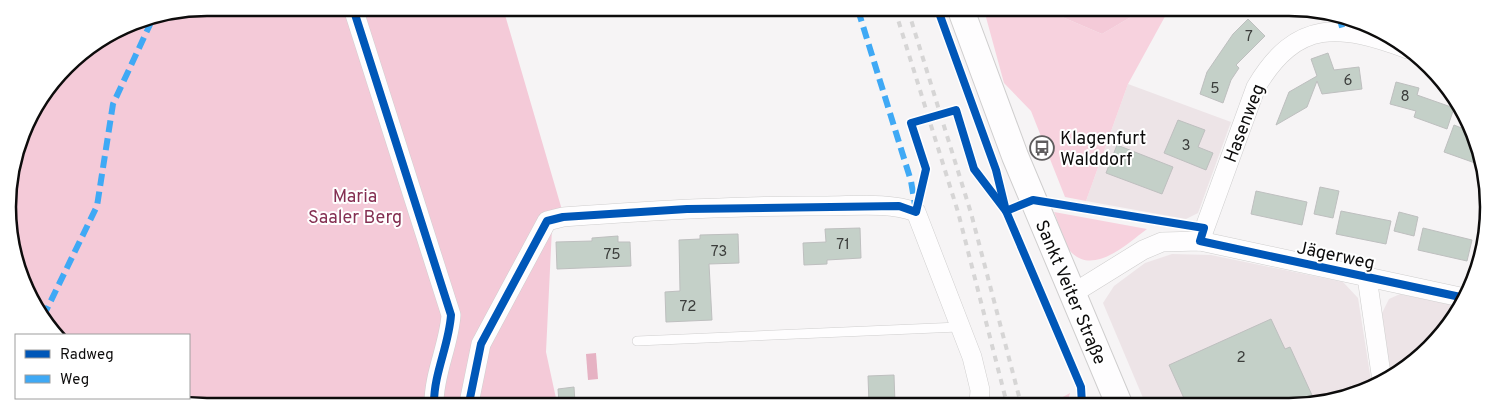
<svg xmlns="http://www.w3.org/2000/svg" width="1496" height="414" font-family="Overpass,sans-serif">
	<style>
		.built { fill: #ede4e7 }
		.green { fill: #f7d2de }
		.forest { fill: #f4cad8 }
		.water { fill: #e6b2c3 }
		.building { fill: #c4d0c8; stroke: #bebfbf }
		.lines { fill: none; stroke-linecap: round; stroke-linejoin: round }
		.service-casing { stroke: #cfcece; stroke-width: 10 }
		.minor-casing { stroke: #cfcece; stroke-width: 20 }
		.secondary-casing { stroke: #cfcece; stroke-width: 28 }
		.service { stroke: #fefdfe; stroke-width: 9 }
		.minor { stroke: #fefdfe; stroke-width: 19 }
		.secondary { stroke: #fefdfe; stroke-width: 26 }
		.rail { stroke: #d6d5d5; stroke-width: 4; stroke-dasharray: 6 6; stroke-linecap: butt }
		.quiet { stroke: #3fa9f5; stroke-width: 6; stroke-dasharray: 12 6; stroke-linecap: butt }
		.cycleway-casing { stroke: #fff; stroke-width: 11 }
		.cycleway { stroke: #0057b8; stroke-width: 8 }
		.labels { text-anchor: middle; stroke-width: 4; stroke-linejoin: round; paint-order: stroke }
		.number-label { font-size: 15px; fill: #3b3d3b }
		.street-label { font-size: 18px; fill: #0d0c0c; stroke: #fff }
		.poi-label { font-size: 18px; fill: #0d0c0c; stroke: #fff; text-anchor: start }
		.park-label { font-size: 18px; fill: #853053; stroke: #fff }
		.rim { fill: none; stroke: #0d0c0c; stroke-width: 2.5 }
	</style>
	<rect width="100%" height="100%" fill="#f6f4f5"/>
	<g class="built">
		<path d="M1128,84L1231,122L1198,213L1186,219L1086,201Z"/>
		<path d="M1172,254L1211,255L1343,282L1358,298L1372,387L1366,391L1315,405H1146L1103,303L1114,286L1145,263Z"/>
		<path d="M1400,294L1462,307L1421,357L1391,376L1382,313L1389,299Z"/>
	</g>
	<g class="green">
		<path d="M984,10H1046L1102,34L1141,11H1168L1128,84L1086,201L1065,197L1031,111L1004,83Z"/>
		<path d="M1054,212L1147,229C1128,243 1093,277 1070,251C1064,244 1058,221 1054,212Z"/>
		<path d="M1070,393L1067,404H1050Z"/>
	</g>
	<g class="forest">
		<path d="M207,8H503L562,210L552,228L546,352L557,403H168L155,398H189V335H57L49,328L14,259L8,194L28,119L75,57L131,23Z"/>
		<path d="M1046,10L1141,11L1102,34Z"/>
	</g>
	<path class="water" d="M596,353L598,379L588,380L586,354Z"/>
	<g class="building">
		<path d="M1248,19L1265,36L1236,65L1239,68L1231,80L1223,103L1200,94L1207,72L1233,34Z"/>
		<path d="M1328,53L1334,70L1359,67L1362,89L1322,94L1317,81L1307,107L1276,125L1289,92L1317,76L1311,59Z"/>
		<path d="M1396,82L1419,88L1417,95L1454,108L1447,129L1414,117L1416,111L1390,104Z"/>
		<path d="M1178,120L1205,130L1198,147L1213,153L1206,170L1164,153Z"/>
		<path d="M1454,125L1469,131L1478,153L1475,163L1444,152Z"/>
		<path d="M1117,145L1173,167L1162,194L1106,173Z"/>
		<path d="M1320,187L1339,191L1333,218L1314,214Z"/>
		<path d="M1256,191L1307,202L1302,225L1251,214Z"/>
		<path d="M1341,211L1391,221L1386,244L1336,234Z"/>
		<path d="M1399,212L1418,217L1414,236L1394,231Z"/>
		<path d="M860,228L861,258L827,260V264L804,265L803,243L826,242L825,229Z"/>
		<path d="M1423,228L1472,240L1467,261L1418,250Z"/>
		<path d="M738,234L739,263L709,264L712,320L666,322L665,292L680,291L679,240L700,239V235Z"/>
		<path d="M618,236V242H630L631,266L557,269L556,242L592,241V238Z"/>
		<path d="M1271,319L1285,349L1290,347L1316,404L1187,405L1169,365Z"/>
		<path d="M894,375L895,404H869L868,376Z"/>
		<path d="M574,387L575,403H559L558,389Z"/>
	</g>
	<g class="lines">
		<g class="service-casing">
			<path id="service" d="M637,341L959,327"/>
		</g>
		<g class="minor-casing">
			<g id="minor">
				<path d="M353,8L451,315C449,345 434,373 434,403"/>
				<path d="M1200,241L1256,87C1297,18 1340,24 1408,49"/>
				<path d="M1367,277L1382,381"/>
				<path d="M1072,294L1143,250L1162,242L1200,241L1465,298"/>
				<path d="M469,403L481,344L547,221L563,217C651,211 738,205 826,206C856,206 888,202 916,212L972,357L980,390L979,404"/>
			</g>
		</g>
		<g class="secondary-casing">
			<path id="secondary" d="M961,10L1015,156L1119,404"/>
		</g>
		<use href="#service" class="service"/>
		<use href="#minor" class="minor"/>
		<use href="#secondary" class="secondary"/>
		<g class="rail">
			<path d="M895,10L958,212L1007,404"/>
			<path d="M908,10L971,213L1021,404"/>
		</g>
		<g class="quiet">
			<path d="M858,10L911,181L915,205"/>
			<path d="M1339,16L1343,31"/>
			<path d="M43,317L97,206L113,104L153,18"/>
		</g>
		<g class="cycleway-casing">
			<g id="cycleway">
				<path d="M353,8L451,315C449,345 434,373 434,403"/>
				<path d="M938,10L996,170L1006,211L1081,387L1082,404"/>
				<path d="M469,403L481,344L547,221L563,217L687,209L899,206L916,212L926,169L911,123L956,110L974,169L1006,211L1033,200L1204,228L1200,241L1465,298"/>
			</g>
		</g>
		<use href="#cycleway" class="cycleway"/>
	</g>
	<defs>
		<g id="bus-ring" transform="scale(1.25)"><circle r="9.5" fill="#fff" stroke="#5f5d5e" stroke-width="1.5"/><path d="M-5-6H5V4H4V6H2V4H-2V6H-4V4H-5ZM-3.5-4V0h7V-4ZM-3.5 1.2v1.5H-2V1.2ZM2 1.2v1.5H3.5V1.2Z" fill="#5f5d5e"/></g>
	</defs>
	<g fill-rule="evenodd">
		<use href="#bus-ring" x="1042" y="148"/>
	</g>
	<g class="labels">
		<g class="number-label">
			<text x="1249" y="41">7</text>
			<text x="1348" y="85">6</text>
			<text x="1215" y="93">5</text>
			<text x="1405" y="101">8</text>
			<text x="1186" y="150">3</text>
			<text x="843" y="249">71</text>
			<text x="719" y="256">73</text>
			<text x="612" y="259">75</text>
			<text x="688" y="311">72</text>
			<text x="1241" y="362">2</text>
		</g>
		<g class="street-label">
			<text transform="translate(1244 123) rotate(-69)" y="6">Hasenweg</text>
			<text transform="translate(1336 255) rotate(12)" y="6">Jägerweg</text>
			<text transform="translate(1071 292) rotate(67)" y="6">Sankt Veiter Straße</text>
		</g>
		<g class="poi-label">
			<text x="1060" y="144">Klagenfurt<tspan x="1060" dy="21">Walddorf</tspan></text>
		</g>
		<g class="park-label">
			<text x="355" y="202">Maria<tspan x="355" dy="21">Saaler Berg</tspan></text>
		</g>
	</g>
	<path d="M0 0H1496V414H0ZM207 16H1289A191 191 0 0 1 1480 207V207A191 191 0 0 1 1289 398H207A191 191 0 0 1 16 207V207A191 191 0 0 1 207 16Z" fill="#fff" fill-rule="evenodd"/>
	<path class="rim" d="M207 16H1289A191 191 0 0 1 1480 207V207A191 191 0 0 1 1289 398H207A191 191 0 0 1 16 207V207A191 191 0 0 1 207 16Z"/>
	<rect x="15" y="334" width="175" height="65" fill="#ffffff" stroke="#9e9e9e"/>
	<rect x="25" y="350" width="25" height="8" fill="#0057b8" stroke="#9e9e9e"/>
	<text x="60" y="359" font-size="15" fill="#0d0c0c">Radweg</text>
	<rect x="25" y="375" width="25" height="8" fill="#3fa9f5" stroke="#9e9e9e"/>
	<text x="60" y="384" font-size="15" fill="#0d0c0c">Weg</text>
</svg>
